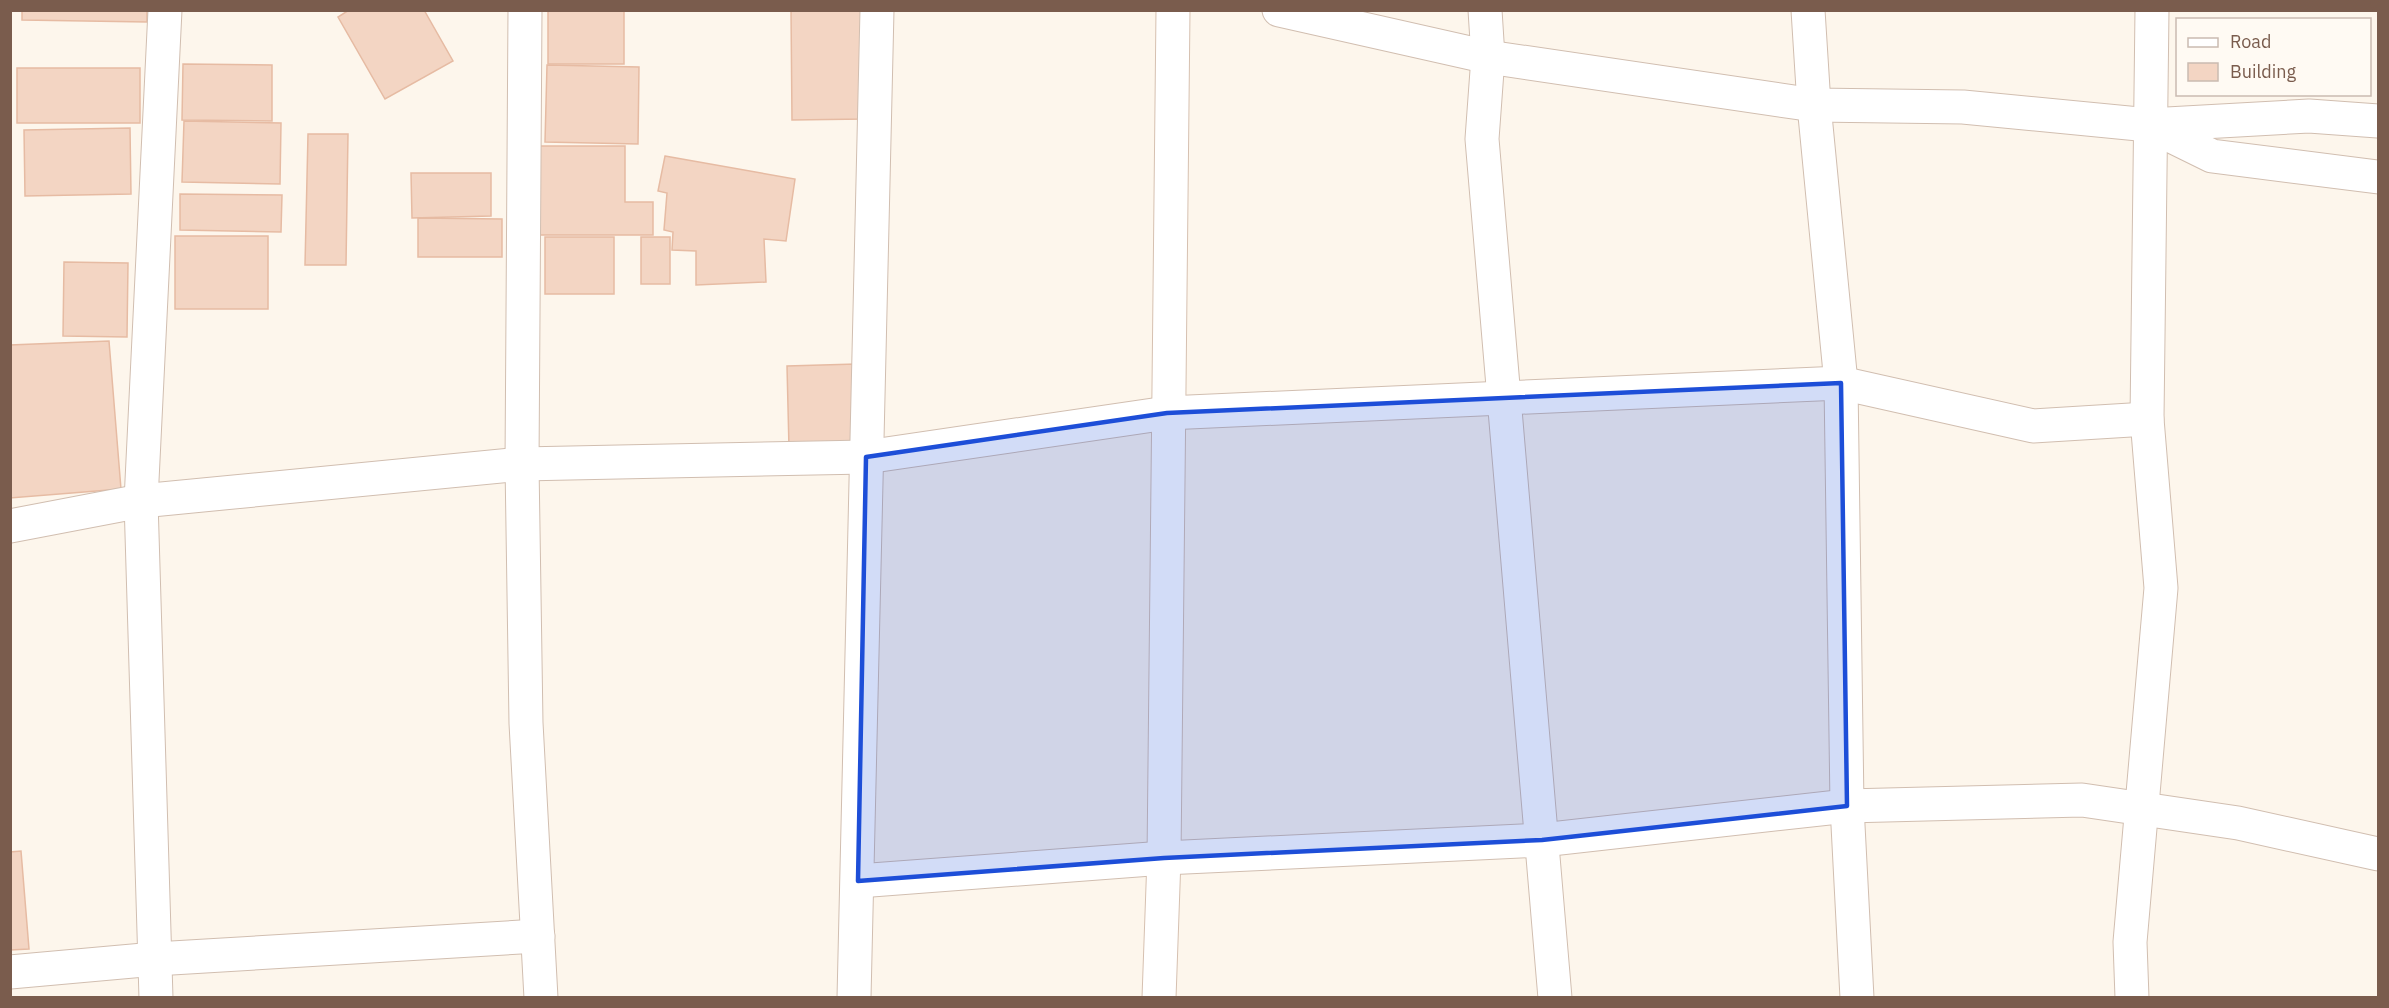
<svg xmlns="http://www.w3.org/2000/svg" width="2389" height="1008" font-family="'IBM Plex Sans',sans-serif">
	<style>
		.building { fill: #f3d5c3; stroke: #e6bba3; stroke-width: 1.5 }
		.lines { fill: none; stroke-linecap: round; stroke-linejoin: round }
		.street-casing { stroke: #d1beb0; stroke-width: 35 }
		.secondary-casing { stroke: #d6c0b0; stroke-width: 35 }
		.street { stroke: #fff; stroke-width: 33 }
		.secondary { stroke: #fff; stroke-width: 33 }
		.marked { fill: #1d4ed8; fill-opacity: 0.2; stroke: #1d4ed8; stroke-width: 4.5; stroke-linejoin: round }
	</style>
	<rect width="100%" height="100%" fill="#fdf6ec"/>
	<g class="building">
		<path d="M22,10H147V22L22,20Z"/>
		<path d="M349,10H424L453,61L385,99L338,17Z"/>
		<rect x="548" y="10" width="76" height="54"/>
		<path d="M791,10H862L864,119L792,120Z"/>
		<path d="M183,64L272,65V121L182,120Z"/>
		<path d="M547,65L639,67L638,144L545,142Z"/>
		<rect x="17" y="68" width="123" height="55"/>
		<path d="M184,121L281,123L280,184L182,182Z"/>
		<path d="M130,128L131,194L25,196L24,130Z"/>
		<path d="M308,134H348L346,265H305Z"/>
		<path d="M539,146H625V202H653V235H539Z"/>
		<path d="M665,156L795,179L786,241L764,239L766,282L696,285V251L672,250L673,232L664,230L667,193L658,191Z"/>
		<path d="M411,173H491V216L412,218Z"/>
		<path d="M180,194L282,195L281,232L180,230Z"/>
		<path d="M418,218L502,219V257H418Z"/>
		<rect x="175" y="236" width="93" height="73"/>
		<rect x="545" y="237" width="69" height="57"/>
		<rect x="641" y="237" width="29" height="47"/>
		<path d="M64,262L128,263L127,337L63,336Z"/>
		<path d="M109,341L121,489L10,498V345Z"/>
		<path d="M856,364L858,446L789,448L787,366Z"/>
		<path d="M21,851L29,949L10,950V852Z"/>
	</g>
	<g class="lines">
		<g class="street-casing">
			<g id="street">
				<path d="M525,10L522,464L526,723L541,998"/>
				<path d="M1279,10L1488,57L1814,105L1963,107L2149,125L2309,116L2378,121"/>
				<path d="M1485,10L1488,57L1482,139L1555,998"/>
				<path d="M1808,10L1814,105L1841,383L1847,806L1857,998"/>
				<path d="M2151,126L2212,156L2378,177"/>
				<path d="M10,526L141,501L522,464L866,457L1167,413L1841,383L2033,426L2147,419"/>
				<path d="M858,881L1164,858L1542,840L1847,806L2082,800L2238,823L2378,854"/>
				<path d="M10,972L155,959L538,936"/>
				<path d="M156,998L141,501L165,10"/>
				<path d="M854,998L877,10"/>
				<path d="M2132,998L2130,942L2161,588L2147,419L2152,10"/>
			</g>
		</g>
		<g class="secondary-casing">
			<path id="secondary" d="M1159,998L1164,858L1173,10"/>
		</g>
		<use href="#street" class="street"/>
		<use href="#secondary" class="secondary"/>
	</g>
	<path class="marked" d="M1841,383L1847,806L1542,840L1164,858L858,881L866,457L1167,413Z"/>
	<rect width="2389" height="1008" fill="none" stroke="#7a5c4d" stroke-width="24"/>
	<rect x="2176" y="18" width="195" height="78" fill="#fffaf3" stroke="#cabbb1" stroke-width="1.5"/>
	<rect x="2188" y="38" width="30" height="9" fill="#ffffff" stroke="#cabbb1" stroke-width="1.5"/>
	<text x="2230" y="48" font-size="18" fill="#7a5c4d">Road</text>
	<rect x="2188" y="63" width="30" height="18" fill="#f3d5c3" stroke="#cabbb1" stroke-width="1.5"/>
	<text x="2230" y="78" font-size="18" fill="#7a5c4d">Building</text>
</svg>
